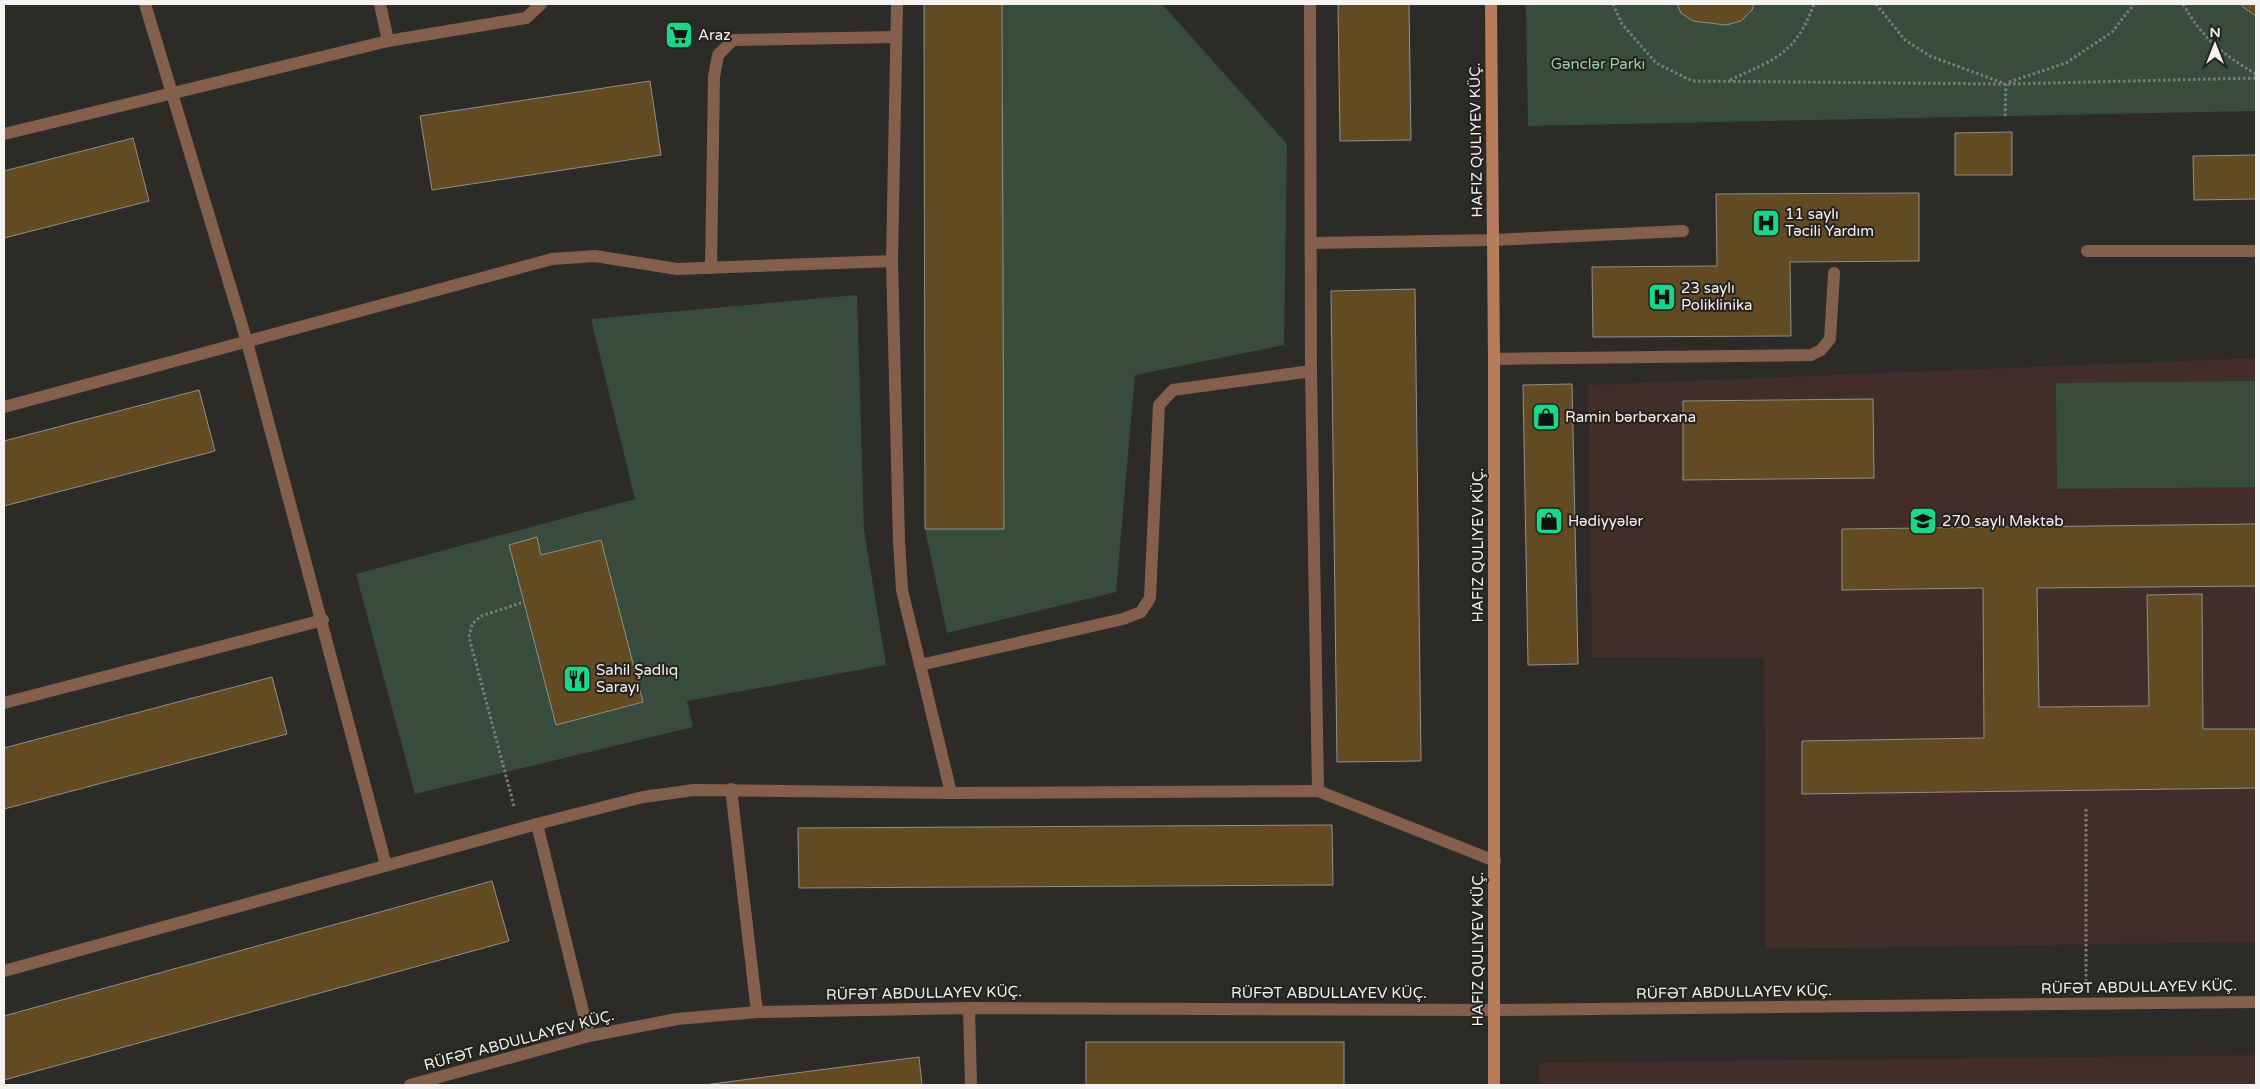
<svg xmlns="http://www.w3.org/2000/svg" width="2260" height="1089" font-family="'Varela Round',sans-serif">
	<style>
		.education { fill: #412e28 }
		.green { fill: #374c3c }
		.building { fill: #624a22; stroke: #93908c }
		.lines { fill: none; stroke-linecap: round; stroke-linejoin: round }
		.path { stroke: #7f7d7b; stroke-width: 3; stroke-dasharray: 2.5 2.5; stroke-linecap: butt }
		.lane { stroke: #84604c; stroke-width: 12 }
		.street { stroke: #84604c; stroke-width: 12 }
		.secondary { stroke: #b67d5d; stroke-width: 12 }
		.labels { text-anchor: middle; stroke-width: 4; stroke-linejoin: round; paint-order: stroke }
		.poi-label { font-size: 15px; fill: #f5f3f1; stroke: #23211e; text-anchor: start }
		.park-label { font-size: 15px; fill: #96d6a5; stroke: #23211e }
		.street-label { font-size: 15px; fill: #f5f3f1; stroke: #23211e }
	</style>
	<rect width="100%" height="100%" fill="#2d2b28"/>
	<g class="education">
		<path d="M2256,358V942L1766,949L1764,658L1592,657L1588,385Z"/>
		<path d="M2256,1055V1085H1539V1063Z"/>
	</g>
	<g class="green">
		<path d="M1002,4H1162L1287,144L1284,345L1135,375L1116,592L947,633L925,529L1004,528Z"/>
		<path d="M1526,4H2256V111L1528,126Z"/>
		<path d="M857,295L864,530L886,665L687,701L693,727L415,794L356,574L635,499L591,319Z"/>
		<path d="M2256,381V487L2057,489L2056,383Z"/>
	</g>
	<g class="building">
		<path d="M924,4H1002L1004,529H925Z"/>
		<path d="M1338,4H1409L1411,140L1340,141Z"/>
		<path d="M1677,4H1754L1752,10L1741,21L1726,25L1693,21L1681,13Z"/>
		<path d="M2241,4H2256V16L2243,7Z"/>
		<path d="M650,81L661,155L432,190L420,116Z"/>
		<path d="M2012,132V175H1955V133Z"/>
		<path d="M133,138L149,201L4,238V171Z"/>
		<path d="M2256,155V199L2194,200L2193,156Z"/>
		<path d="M1919,193V261L1790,262L1791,336L1593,337L1592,267L1717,266L1716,194Z"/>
		<path d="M1415,289L1421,761L1337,762L1331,291Z"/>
		<path d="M1572,384L1578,664L1528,665L1523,385Z"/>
		<path d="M199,390L215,451L4,506V441Z"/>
		<path d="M1873,399L1874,478L1683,480V401Z"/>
		<path d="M2256,524V586L2037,588L2039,707L2149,706L2147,595L2202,594L2203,729H2256V788L1802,794V741L1984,738L1983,588L1842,590V529Z"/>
		<path d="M537,537L541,555L601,540L643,702L556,725L509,545Z"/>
		<path d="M272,677L287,734L4,809V748Z"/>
		<path d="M1332,825L1333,885L799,888L798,828Z"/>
		<path d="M492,881L509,941L4,1080V1016Z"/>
		<rect x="1086" y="1042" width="258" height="43"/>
		<path d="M919,1057L922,1085H704Z"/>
	</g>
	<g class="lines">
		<g class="path">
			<path d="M1613,4L1622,24L1656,63L1692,81L2006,84L2256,78"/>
			<path d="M1876,4L1905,40L1930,56L2003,83"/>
			<path d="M2183,4C2203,39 2222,54 2256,74"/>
			<path d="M1730,80C1775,59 1796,54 1814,4"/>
			<path d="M2009,82L2066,63L2112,32L2134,4"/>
			<path d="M2005,116L2006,84"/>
			<path d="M514,806L469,637L472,624L481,616L524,602"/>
			<path d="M2086,809V981"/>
		</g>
		<g class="lane">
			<path d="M145,4L247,342L386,865"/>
			<path d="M897,4L892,261L899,542L902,590L951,793"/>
			<path d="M1310,4L1311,371L1318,791"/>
			<path d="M388,41L526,18L541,4"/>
			<path d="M4,134L388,41L380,4"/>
			<path d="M1312,243L1494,240L1683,231"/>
			<path d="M2087,251H2256"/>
			<path d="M711,268L714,77L718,55L733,40L896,37"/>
			<path d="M1494,359L1811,355L1821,350L1830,339L1834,273"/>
			<path d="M4,407L552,259L595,256L677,269L892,261"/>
			<path d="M920,665L1123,619L1141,612L1150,598L1159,405L1173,390L1311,371"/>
			<path d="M4,703L323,620"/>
			<path d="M731,789L757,1012"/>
			<path d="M537,824L589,1036"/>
			<path d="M4,971L537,824L643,797L694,790L951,793L1318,791L1495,861"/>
			<path d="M969,1008L971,1085"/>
		</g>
		<path class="street" d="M410,1085L589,1036L677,1019L757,1012L969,1008L1494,1010L2256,1002"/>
		<path class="secondary" d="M1491,4L1494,359V1085"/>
	</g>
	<defs>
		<g id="supermarket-square" transform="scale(1.4375)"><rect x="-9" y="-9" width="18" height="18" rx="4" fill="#17d989" stroke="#23211e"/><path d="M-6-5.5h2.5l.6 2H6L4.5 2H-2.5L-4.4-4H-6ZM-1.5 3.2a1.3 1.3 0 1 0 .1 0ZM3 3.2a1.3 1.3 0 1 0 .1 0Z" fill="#111"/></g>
		<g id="hospital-square" transform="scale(1.4375)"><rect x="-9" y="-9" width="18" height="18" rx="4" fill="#17d989" stroke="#23211e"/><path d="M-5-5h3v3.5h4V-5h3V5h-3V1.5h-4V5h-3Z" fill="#111"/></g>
		<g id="shop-square" transform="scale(1.4375)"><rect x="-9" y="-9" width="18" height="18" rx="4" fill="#17d989" stroke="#23211e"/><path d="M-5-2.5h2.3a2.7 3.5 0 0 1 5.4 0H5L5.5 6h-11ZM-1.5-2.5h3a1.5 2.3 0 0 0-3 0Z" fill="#111"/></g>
		<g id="school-square" transform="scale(1.4375)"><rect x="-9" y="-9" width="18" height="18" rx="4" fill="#17d989" stroke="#23211e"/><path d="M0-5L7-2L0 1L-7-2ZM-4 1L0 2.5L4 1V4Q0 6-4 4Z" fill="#111"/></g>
		<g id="restaurant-square" transform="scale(1.4375)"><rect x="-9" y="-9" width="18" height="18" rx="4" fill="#17d989" stroke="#23211e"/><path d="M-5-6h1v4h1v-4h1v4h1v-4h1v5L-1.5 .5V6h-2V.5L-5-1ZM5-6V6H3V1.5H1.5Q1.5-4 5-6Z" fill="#111"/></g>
	</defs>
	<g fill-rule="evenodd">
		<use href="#supermarket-square" x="679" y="35"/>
		<use href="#hospital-square" x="1766" y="223"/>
		<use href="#hospital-square" x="1662" y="297"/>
		<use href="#shop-square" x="1546" y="417"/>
		<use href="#shop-square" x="1549" y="521"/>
		<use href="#school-square" x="1923" y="521"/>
		<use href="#restaurant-square" x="577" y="679"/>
	</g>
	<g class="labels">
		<g class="poi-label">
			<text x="698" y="40">Araz</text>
			<text x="1785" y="219">11 saylı<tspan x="1785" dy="17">Təcili Yardım</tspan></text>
			<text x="1681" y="293">23 saylı<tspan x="1681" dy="17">Poliklinika</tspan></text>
			<text x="1565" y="422">Ramin bərbərxana</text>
			<text x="1568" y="526">Hədiyyələr</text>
			<text x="1942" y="526">270 saylı Məktəb</text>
			<text x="596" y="675">Sahil Şadlıq<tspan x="596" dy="17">Sarayı</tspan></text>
		</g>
		<g class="park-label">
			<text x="1598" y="69">Gənclər Parkı</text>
		</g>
		<g class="street-label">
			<text transform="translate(1476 140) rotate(-91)" y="5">HAFIZ QULIYEV KÜÇ.</text>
			<text transform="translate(1478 545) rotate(-90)" y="5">HAFIZ QULIYEV KÜÇ.</text>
			<text transform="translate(1478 949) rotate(-90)" y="5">HAFIZ QULIYEV KÜÇ.</text>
			<text transform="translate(2139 987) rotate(-1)" y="5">RÜFƏT ABDULLAYEV KÜÇ.</text>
			<text transform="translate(1734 992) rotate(-1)" y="5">RÜFƏT ABDULLAYEV KÜÇ.</text>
			<text transform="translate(924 993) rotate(-1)" y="5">RÜFƏT ABDULLAYEV KÜÇ.</text>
			<text x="1329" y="998">RÜFƏT ABDULLAYEV KÜÇ.</text>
			<text transform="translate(519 1040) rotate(-15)" y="5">RÜFƏT ABDULLAYEV KÜÇ.</text>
		</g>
	</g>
	<rect width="2260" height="1089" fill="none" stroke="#f5f3f1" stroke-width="10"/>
	<g transform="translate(2215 45)" stroke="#23211e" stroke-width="4" paint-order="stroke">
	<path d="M0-4L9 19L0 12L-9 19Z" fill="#f5f3f1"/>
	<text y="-8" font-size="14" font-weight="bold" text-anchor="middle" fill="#f5f3f1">N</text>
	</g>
</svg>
